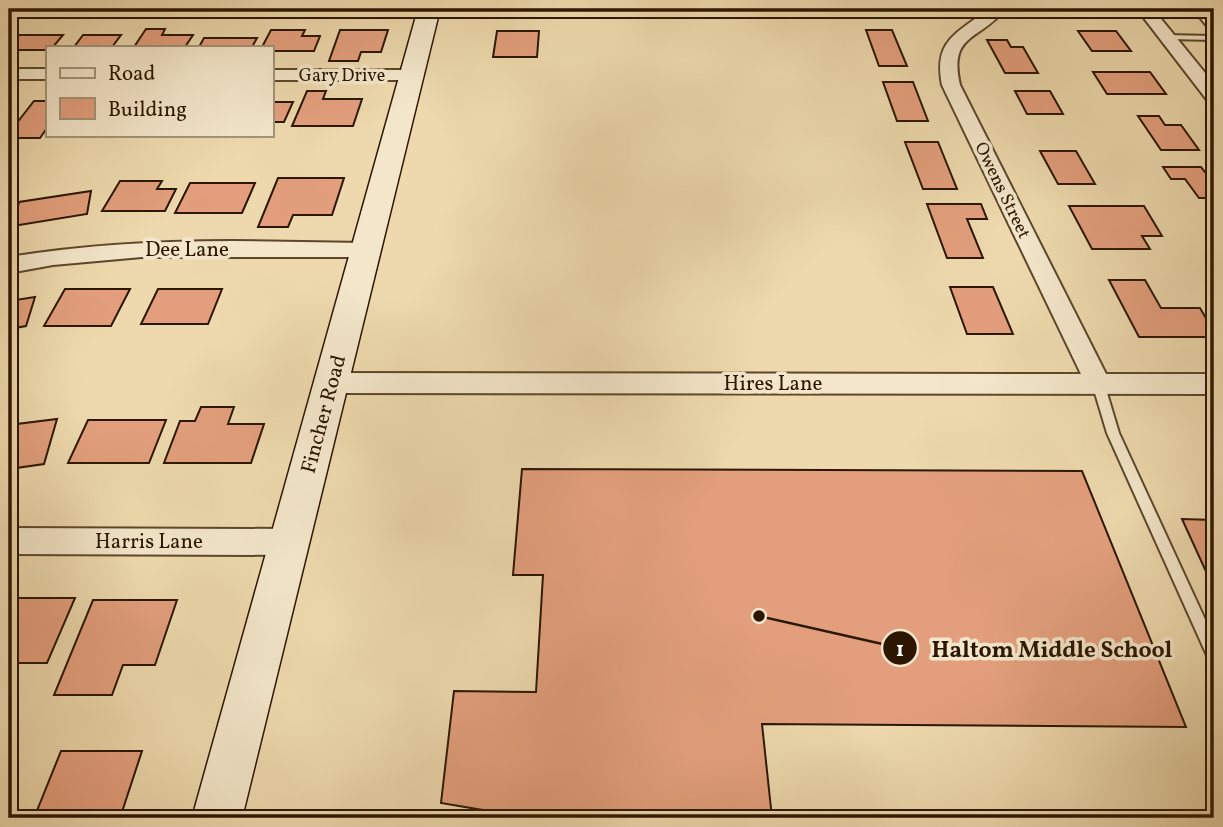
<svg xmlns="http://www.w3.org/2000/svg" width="1223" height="827" font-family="Vollkorn,serif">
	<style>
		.building { fill: #e39f7d; stroke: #2c1600; stroke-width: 2 }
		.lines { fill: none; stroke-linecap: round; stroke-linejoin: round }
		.lane-casing { stroke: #5c472b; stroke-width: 4 }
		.street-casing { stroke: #5c472b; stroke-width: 4 }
		.secondary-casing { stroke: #2c1600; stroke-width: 3 }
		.lane { fill: #f3e6ca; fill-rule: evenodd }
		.street { fill: #f3e6ca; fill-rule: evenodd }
		.secondary { fill: #f3e6ca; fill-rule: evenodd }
		.labels { text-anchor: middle; stroke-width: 7; stroke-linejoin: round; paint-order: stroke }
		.far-street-label { font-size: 18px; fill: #2c1600; stroke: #f3e6ca }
		.street-label { font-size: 21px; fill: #2c1600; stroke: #f3e6ca }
		.leader { fill: none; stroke: #2c1600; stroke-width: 2.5 }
		.callout-dot { fill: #2c1600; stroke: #f3e6ca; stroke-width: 2.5 }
		.mark-label { font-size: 21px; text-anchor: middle; font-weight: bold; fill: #fff }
		.callout-label { font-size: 23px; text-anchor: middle; font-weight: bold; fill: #2c1600; stroke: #f3e6ca; stroke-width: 7; stroke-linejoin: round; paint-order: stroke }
	</style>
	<rect width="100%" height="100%" fill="#edd9ad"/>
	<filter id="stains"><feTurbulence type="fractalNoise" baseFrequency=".00286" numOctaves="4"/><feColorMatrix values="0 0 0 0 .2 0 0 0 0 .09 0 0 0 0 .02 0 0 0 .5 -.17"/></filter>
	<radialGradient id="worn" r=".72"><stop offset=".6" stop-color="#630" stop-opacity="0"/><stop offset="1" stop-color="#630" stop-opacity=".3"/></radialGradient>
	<g class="building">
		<path d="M466,9H579V15H464Z"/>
		<path d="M1073,9H1098L1105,18H1080Z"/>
		<path d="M146,29H165L162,35H193L185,47H134Z"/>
		<path d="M271,30H305L302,36H320L314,51H271V47H262Z"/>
		<path d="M340,30H388L381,52H361L358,61H329Z"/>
		<path d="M866,30H892L907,66H879Z"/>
		<path d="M497,31H539L537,57H493Z"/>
		<path d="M1078,31H1116L1131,51H1092Z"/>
		<path d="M10,35H63L53,47H47V50H9Z"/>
		<path d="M83,35H121L112,47H74Z"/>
		<path d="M204,38H257L252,47H199Z"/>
		<path d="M987,40H1007L1011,47H1023L1038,73H1005Z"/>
		<path d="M1093,72H1150L1166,94H1107Z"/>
		<path d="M883,82H913L928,121H897Z"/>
		<path d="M307,91H326L323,99H362L353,126H292Z"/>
		<path d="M1015,91H1050L1063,114H1027Z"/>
		<path d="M34,101H47V128L40,138H9V133Z"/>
		<path d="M271,102H293L284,122H271Z"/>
		<path d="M1138,116H1159L1165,125H1181L1199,150H1161Z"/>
		<path d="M905,142H938L957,189H923Z"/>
		<path d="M1040,151H1076L1095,184H1058Z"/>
		<path d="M1163,167H1201L1208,176H1214V198H1199L1185,179H1171Z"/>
		<path d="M278,178H344L332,215H293L288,227H258Z"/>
		<path d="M120,181H162L157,189H176L165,211H102Z"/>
		<path d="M190,183H255L242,213H175Z"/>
		<path d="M91,191L87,214L13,226L19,202Z"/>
		<path d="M927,204H981L987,219H967L983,258H947Z"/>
		<path d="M1069,206H1144L1162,236H1142L1150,249H1092Z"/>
		<path d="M1109,280H1145L1161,308H1200L1214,332V337H1139Z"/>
		<path d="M950,287H993L1013,334H967Z"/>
		<path d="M65,289H130L111,326H44Z"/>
		<path d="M158,289H222L208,324H141Z"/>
		<path d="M35,297L26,326L9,329V301Z"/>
		<path d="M201,407H234L228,424H264L251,463H164L180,421H195Z"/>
		<path d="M57,419L44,464L9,469V425Z"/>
		<path d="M88,420H166L149,463H68Z"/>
		<path d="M522,469L1082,471L1186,727L762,724L772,818H530L441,803L454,691L536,692L543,575H513Z"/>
		<path d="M1182,519L1214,520V589Z"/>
		<path d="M9,598H75L47,663H9Z"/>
		<path d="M93,600H177L155,665H123L112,695H54Z"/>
		<path d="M61,751H142L120,818H34Z"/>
	</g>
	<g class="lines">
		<g class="lane-casing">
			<g id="lane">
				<path d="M1193,9H1201L1214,24V31H1211Z"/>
				<path d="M1165,35L1214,36V40L1168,39H1165Z"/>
				<path d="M1200,75L1214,76V80H1197L1196,78Z"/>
				<path d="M1098,379L1104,383L1119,433L1214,639V662L1209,660L1107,433L1092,383Z"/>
			</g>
		</g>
		<g class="street-casing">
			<g id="street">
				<path d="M988,9H1005C980,41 948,33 960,85L1106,374H1214V394L331,393L322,390L318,383L322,376L331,373L1081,374L942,85C933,40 957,34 988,9Z"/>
				<path d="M1137,9H1153L1214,84V101L1207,100Z"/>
				<rect x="9" y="69" width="38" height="10"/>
				<path d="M271,70H412L421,75L412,80H271Z"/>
				<path d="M232,241L366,243L374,245L377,250L374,255L366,257H142L53,265L9,273V257C83,245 157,241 232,241Z"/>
				<path d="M9,528L290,529L300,533L305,542L300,551L290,555L9,554Z"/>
			</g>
		</g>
		<g class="secondary-casing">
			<path id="secondary" d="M418,9H440L242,818H192Z"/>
		</g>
		<use href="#lane" class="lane"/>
		<use href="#street" class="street"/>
		<use href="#secondary" class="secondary"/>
	</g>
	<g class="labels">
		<g class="far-street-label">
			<text x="342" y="81">Gary Drive</text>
			<text transform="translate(1003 190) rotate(64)" y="6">Owens Street</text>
		</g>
		<g class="street-label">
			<text x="187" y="256">Dee Lane</text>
			<text x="773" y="390">Hires Lane</text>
			<text transform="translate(323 414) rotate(-75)" y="7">Fincher Road</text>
			<text x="149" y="548">Harris Lane</text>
		</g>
	</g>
	<path class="leader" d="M759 616L900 648"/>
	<g class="callout-dot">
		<circle cx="759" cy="616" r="7"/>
		<circle cx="900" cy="648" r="18"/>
	</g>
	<g class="mark-label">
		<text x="900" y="656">1</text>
	</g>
	<g class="callout-label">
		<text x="1052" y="657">Haltom Middle School</text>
	</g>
	<rect width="1223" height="827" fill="none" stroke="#edd9ad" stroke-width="35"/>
	<rect x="10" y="10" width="1202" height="806" fill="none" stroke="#2c1600" stroke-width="3.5"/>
	<rect x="18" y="18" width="1188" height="792" fill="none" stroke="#2c1600" stroke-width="2"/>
	<rect x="46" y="46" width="228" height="91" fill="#f3e6ca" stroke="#a39379" stroke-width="2"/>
	<rect x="60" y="68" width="35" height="10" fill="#f3e6ca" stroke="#a39379" stroke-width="2"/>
	<text x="108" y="80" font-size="21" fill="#2c1600">Road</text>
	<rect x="60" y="98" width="35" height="21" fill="#e39f7d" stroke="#a39379" stroke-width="2"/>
	<text x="108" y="116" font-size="21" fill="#2c1600">Building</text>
	<rect width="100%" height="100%" filter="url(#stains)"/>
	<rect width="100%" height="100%" fill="url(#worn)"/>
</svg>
